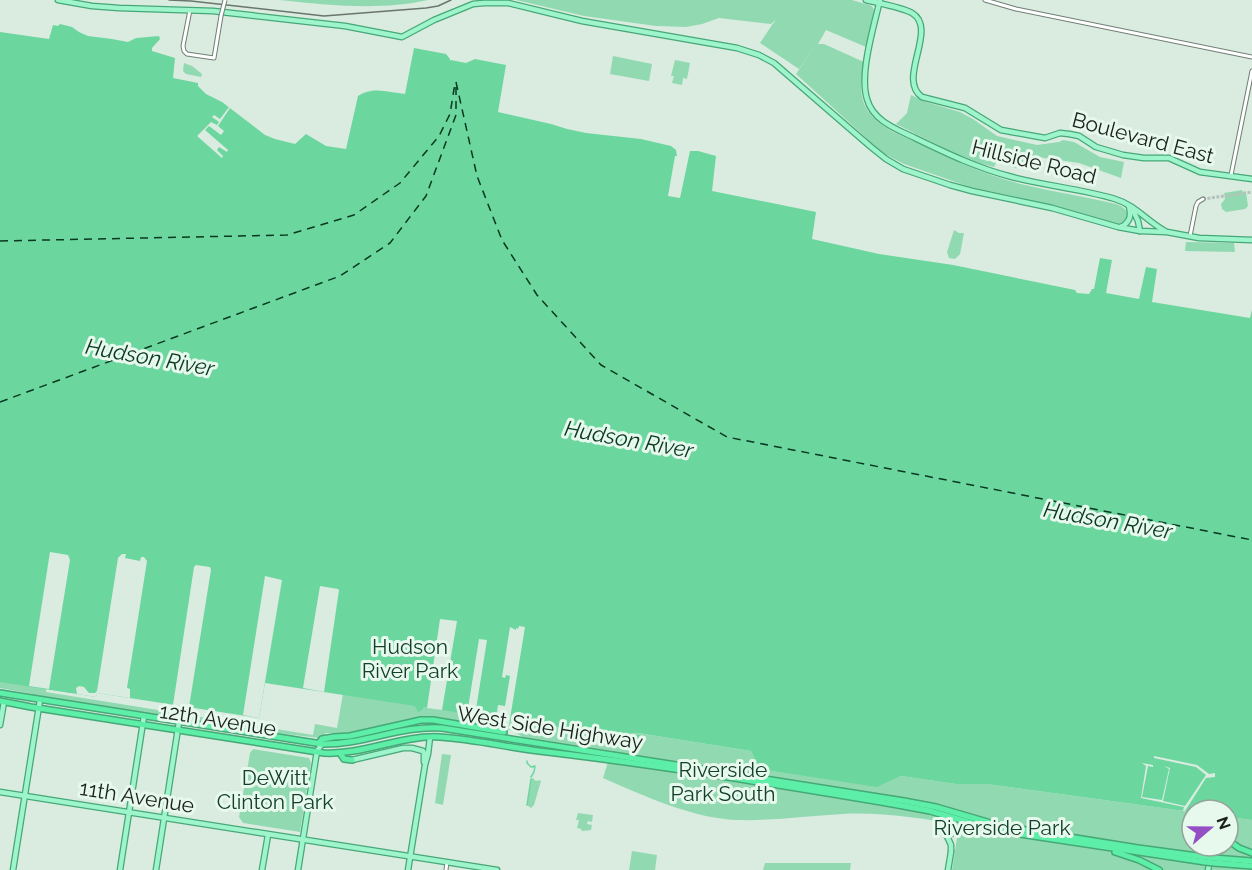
<svg xmlns="http://www.w3.org/2000/svg" width="1252" height="870" font-family="Raleway,sans-serif">
	<style>
		.green { fill: #91dab1 }
		.water { fill: #6cd69f }
		.pier { fill: #daebe0 }
		.lines { fill: none; stroke-linecap: round; stroke-linejoin: round }
		.stream { stroke: #6cd69f; stroke-width: 1.5 }
		.ferry { stroke: #093822; stroke-width: 1.5; stroke-dasharray: 8 6; stroke-linecap: butt }
		.minor-tunnel { stroke: #b4c2b9; stroke-width: 3; stroke-dasharray: 3 1.5; stroke-linecap: butt }
		.minor-casing { stroke: #6f7f75; stroke-width: 5 }
		.major-casing { stroke: #46a777; stroke-width: 7 }
		.highway-casing { stroke: #46a777; stroke-width: 8 }
		.minor { stroke: #fff; stroke-width: 3 }
		.major { stroke: #9ef5cb; stroke-width: 4.5 }
		.highway { stroke: #5defa8; stroke-width: 5 }
		.tram { stroke: #6a756e; stroke-width: 1.5 }
		.minor-bridge-casing { stroke: #6f7f75; stroke-width: 5; stroke-linecap: butt }
		.major-bridge-casing { stroke: #46a777; stroke-width: 7; stroke-linecap: butt }
		.highway-bridge-casing { stroke: #46a777; stroke-width: 8; stroke-linecap: butt }
		.minor-bridge { stroke: #fff; stroke-width: 3 }
		.major-bridge { stroke: #9ef5cb; stroke-width: 4.5 }
		.highway-bridge { stroke: #5defa8; stroke-width: 5 }
		.labels { text-anchor: middle; stroke-width: 6; stroke-linejoin: round; paint-order: stroke }
		.street-label { font-size: 21px; fill: #1a201c; stroke: #e7f8ed }
		.park-label { font-size: 21px; fill: #13402a; stroke: #e7f8ed }
		.water-label { font-size: 22px; font-style: italic; fill: #093822; stroke: #e7f8ed }
	</style>
	<rect width="100%" height="100%" fill="#daebe0"/>
	<g class="green">
		<path d="M279,0H428C379,11 328,5 279,0Z"/>
		<path d="M516,0H852L872,6L874,10L866,47L826,30L818,44H824L864,62C861,79 858,96 868,111C880,128 900,135 918,143C953,160 987,176 1025,185C1055,192 1086,197 1116,204C1130,208 1134,222 1116,224L1012,196L970,187L904,164L879,151L863,135L796,74L815,46L799,69L760,43L776,19L771,24L719,18L702,24L686,27L656,26L584,16Z"/>
		<path d="M613,56L652,64L649,81L610,74Z"/>
		<path d="M675,60L690,63L687,79L683,78L682,85L672,83L674,76H671Z"/>
		<path d="M184,63L192,66L202,74L201,77L186,74L183,71Z"/>
		<path d="M911,95L926,102L960,112L973,119L997,136L1037,145L1059,142L1063,140L1074,142L1100,157L1124,162L1121,178L1079,163L1037,157L1015,168L997,161L994,167L968,160L896,124L907,113Z"/>
		<path d="M1242,190L1243,193L1246,192L1248,206L1245,209L1226,212L1222,209L1221,204L1225,199L1224,193Z"/>
		<path d="M954,230L959,233H964L960,254L955,259L949,258L947,252Z"/>
		<path d="M1186,242L1234,243L1235,252L1185,251Z"/>
		<path d="M0,533L71,693L46,689V692L313,735L315,724L337,728L361,591L514,720L531,721L549,726L622,737L629,734L638,733L751,751L759,769L878,786L901,776L956,784H987L1192,812V846H1228V817L1252,820V870H952L959,825C920,818 881,812 842,814C807,816 772,821 737,820C691,818 645,796 603,778L608,762H612L613,751L523,737L510,730L421,718C393,721 366,733 338,734L337,733H326L323,736V738H319L251,730L113,708L107,706H104L47,698L38,695L35,696L32,694L0,688Z"/>
		<path d="M253,749L309,758L311,763L300,832L243,823L239,817L250,753Z"/>
		<path d="M442,754L451,755L443,805L435,803Z"/>
		<path d="M534,778V780L538,781L539,780L541,781L534,805L531,808L527,805L531,779Z"/>
		<path d="M578,813L593,815L592,822L588,821L587,824L592,825L591,830L582,831L581,829L577,828L579,820H576Z"/>
		<path d="M632,851L657,855L655,870H629Z"/>
		<path d="M765,863H851L850,870H763Z"/>
	</g>
	<g class="water">
		<path d="M60,24L72,27L79,32L88,36L112,39L128,42L136,38L159,36L160,39L152,48V51L175,58L173,78L198,83V86L206,94L222,102L265,135L275,139L295,144L306,134L326,146L346,149L358,96C372,86 389,92 405,94L414,48L446,54L450,59V61L451,60L466,63L475,59L506,65L498,112L551,124L567,129L586,133L641,139L671,146L676,150L677,156H675L668,196L680,198L690,151H698L716,156L712,191L816,212L812,239L879,254L953,265L1075,290L1077,293L1089,294L1092,289H1094L1100,258L1112,260L1106,293L1139,299L1146,267L1157,269L1152,302L1250,318L1252,310V820L1228,817V810H1192V812L987,784H956L901,776L877,787L759,769L751,751L638,733C629,732 621,739 612,738L609,735L549,726L531,721L522,722L514,720L500,724L466,718V714L424,707L421,711L418,712L415,706L265,683L259,718L97,693L96,697L0,682V32L49,39L53,25L58,26Z"/>
		<path d="M635,735H641C636,748 626,746 616,741Z"/>
	</g>
	<g class="pier">
		<path d="M229,107L230,108L218,126L224,131L221,135L209,126L205,130L228,150L227,152L219,147L217,150L223,156L222,158L197,136L211,122L217,125L219,122L212,117L214,115L220,119Z"/>
		<path d="M50,552L68,555L70,560L49,689L29,686Z"/>
		<path d="M122,554H126L125,558L140,561L141,557H144L147,561L127,688L130,689V698L97,693L96,697L77,694L76,688L79,686L84,687L89,693H95L97,691L118,558Z"/>
		<path d="M196,565L210,567L211,570L189,707L173,705L194,567Z"/>
		<path d="M265,576L282,580L259,718L243,715Z"/>
		<path d="M320,586L338,589L339,590L324,692L303,688Z"/>
		<path d="M440,619L457,621L442,710L427,708Z"/>
		<path d="M519,626L525,627L509,725L500,726L499,722L496,720L498,705L505,706L510,676L506,675L505,678L502,677L510,627L516,630V628L518,629Z"/>
		<path d="M479,639L487,640L474,722L466,721Z"/>
		<path d="M1154,756L1197,765L1209,774L1215,773V777L1206,778L1185,811H1183L1184,807L1141,798L1146,766L1142,763L1153,765V767L1148,766L1142,797L1162,800L1169,769L1164,766L1170,768L1163,801L1185,806L1206,775L1196,767L1154,758Z"/>
	</g>
	<g class="lines">
		<g class="stream">
			<path d="M527,761V763L531,767L535,766L534,772L531,777"/>
			<path d="M527,805L531,779"/>
		</g>
		<g class="ferry">
			<path d="M456,82L477,176L502,240L537,295L601,365L727,437L1252,540"/>
			<path d="M0,241L287,235L354,215L400,183L439,136L450,114L455,83"/>
			<path d="M0,402L340,276L390,243L426,196L456,115V87"/>
		</g>
		<path class="minor-tunnel" d="M1203,199L1252,192"/>
		<g class="minor-casing">
			<g id="minor">
				<path d="M985,0L1016,9L1252,57"/>
				<path d="M190,10L183,46L184,51L187,54L214,58L221,16"/>
				<path d="M1231,175L1252,71"/>
				<path d="M1190,236L1196,206L1198,202L1203,199"/>
				<path d="M446,870L447,862"/>
			</g>
		</g>
		<g class="major-casing">
			<g id="major">
				<path d="M58,0L92,6L119,8L213,11L345,26L402,37L434,20L473,4L484,3H508L582,21L737,48L759,55L774,63L871,147L886,159L903,169L950,185L972,191L1052,208L1118,227L1140,231L1167,232L1199,238L1252,240"/>
				<path d="M866,0C878,3 904,8 912,13C939,29 896,79 922,97L965,108L1001,130L1045,138L1060,133L1069,134L1079,136L1096,147L1123,155L1144,158H1169L1200,172L1252,179"/>
				<path d="M880,0C874,26 859,74 867,99C873,121 896,129 915,138C948,154 977,168 1012,177C1046,186 1082,189 1115,199C1135,205 1147,221 1165,231"/>
				<path d="M1132,208L1138,221L1140,231"/>
				<path d="M1120,227L1123,226C1131,220 1131,215 1129,206"/>
				<path d="M0,725L4,702"/>
				<path d="M352,760L403,748H412L423,751L424,753V762"/>
				<path d="M0,792L497,870"/>
				<path d="M1205,846L1211,856L1208,870"/>
				<path d="M13,870L40,700"/>
				<path d="M120,870L144,716"/>
				<path d="M156,870L179,722"/>
				<path d="M262,870L268,835"/>
				<path d="M298,870L317,751L322,744"/>
				<path d="M408,870L425,765L428,754L430,737"/>
				<path d="M948,870L951,852"/>
			</g>
		</g>
		<g class="highway-casing">
			<g id="highway">
				<path d="M0,693L322,744C363,745 401,725 442,728L904,801L936,807L1001,826L1138,848L1205,857"/>
				<path d="M0,701L31,707L324,753C364,755 400,735 440,737C473,739 506,747 539,751C659,765 779,785 898,805L930,811L999,831L1205,862"/>
				<path d="M319,743L322,739L334,737L350,736L421,720H433L504,732"/>
				<path d="M340,753L344,759L352,760"/>
				<path d="M947,836L962,827L983,829"/>
				<path d="M1228,840L1239,848L1252,853"/>
				<path d="M1115,852L1139,860L1159,870"/>
				<path d="M1214,858L1252,861"/>
				<path d="M1214,863L1252,866"/>
			</g>
		</g>
		<use href="#minor" class="minor"/>
		<use href="#major" class="major"/>
		<use href="#highway" class="highway"/>
		<path class="tram" d="M169,0L191,1L324,16L426,8L438,6L451,0"/>
		<g class="minor-bridge-casing">
			<path id="minor-bridge" d="M221,16L225,0"/>
		</g>
		<g class="major-bridge-casing">
			<path id="major-bridge" d="M947,836L951,845V852"/>
		</g>
		<g class="highway-bridge-casing">
			<g id="highway-bridge">
				<path d="M1205,857L1214,858"/>
				<path d="M1205,862L1214,863"/>
			</g>
		</g>
		<use href="#minor-bridge" class="minor-bridge"/>
		<use href="#major-bridge" class="major-bridge"/>
		<use href="#highway-bridge" class="highway-bridge"/>
	</g>
	<g class="labels">
		<g class="street-label">
			<text transform="translate(1143 138) rotate(15)" y="7">Boulevard East</text>
			<text transform="translate(1034 162) rotate(14)" y="7">Hillside Road</text>
			<text transform="translate(218 720) rotate(9)" y="7">12th Avenue</text>
			<text transform="translate(550 728) rotate(9)" y="7">West Side Highway</text>
			<text transform="translate(137 797) rotate(9)" y="7">11th Avenue</text>
		</g>
		<g class="park-label">
			<text x="410" y="654">Hudson<tspan x="410" dy="24">River Park</tspan></text>
			<text x="723" y="777">Riverside<tspan x="723" dy="24">Park South</tspan></text>
			<text x="275" y="785">DeWitt<tspan x="275" dy="24">Clinton Park</tspan></text>
			<text x="1002" y="835">Riverside Park</text>
		</g>
		<g class="water-label">
			<text transform="translate(150 357) rotate(10)" y="8">Hudson River</text>
			<text transform="translate(629 439) rotate(10)" y="8">Hudson River</text>
			<text transform="translate(1108 520) rotate(10)" y="8">Hudson River</text>
		</g>
	</g>
	<g transform="translate(1210 828) rotate(70)"><circle r="28" fill="#e7f8ed" stroke="#95a299" stroke-width="1.5"/>
	<path d="M0-4.5L10 22L0 15L-10 22Z" fill="#934fc3"/>
	<text y="-9" font-size="16" font-weight="bold" text-anchor="middle" fill="#1a201c">N</text>
	</g>
</svg>
